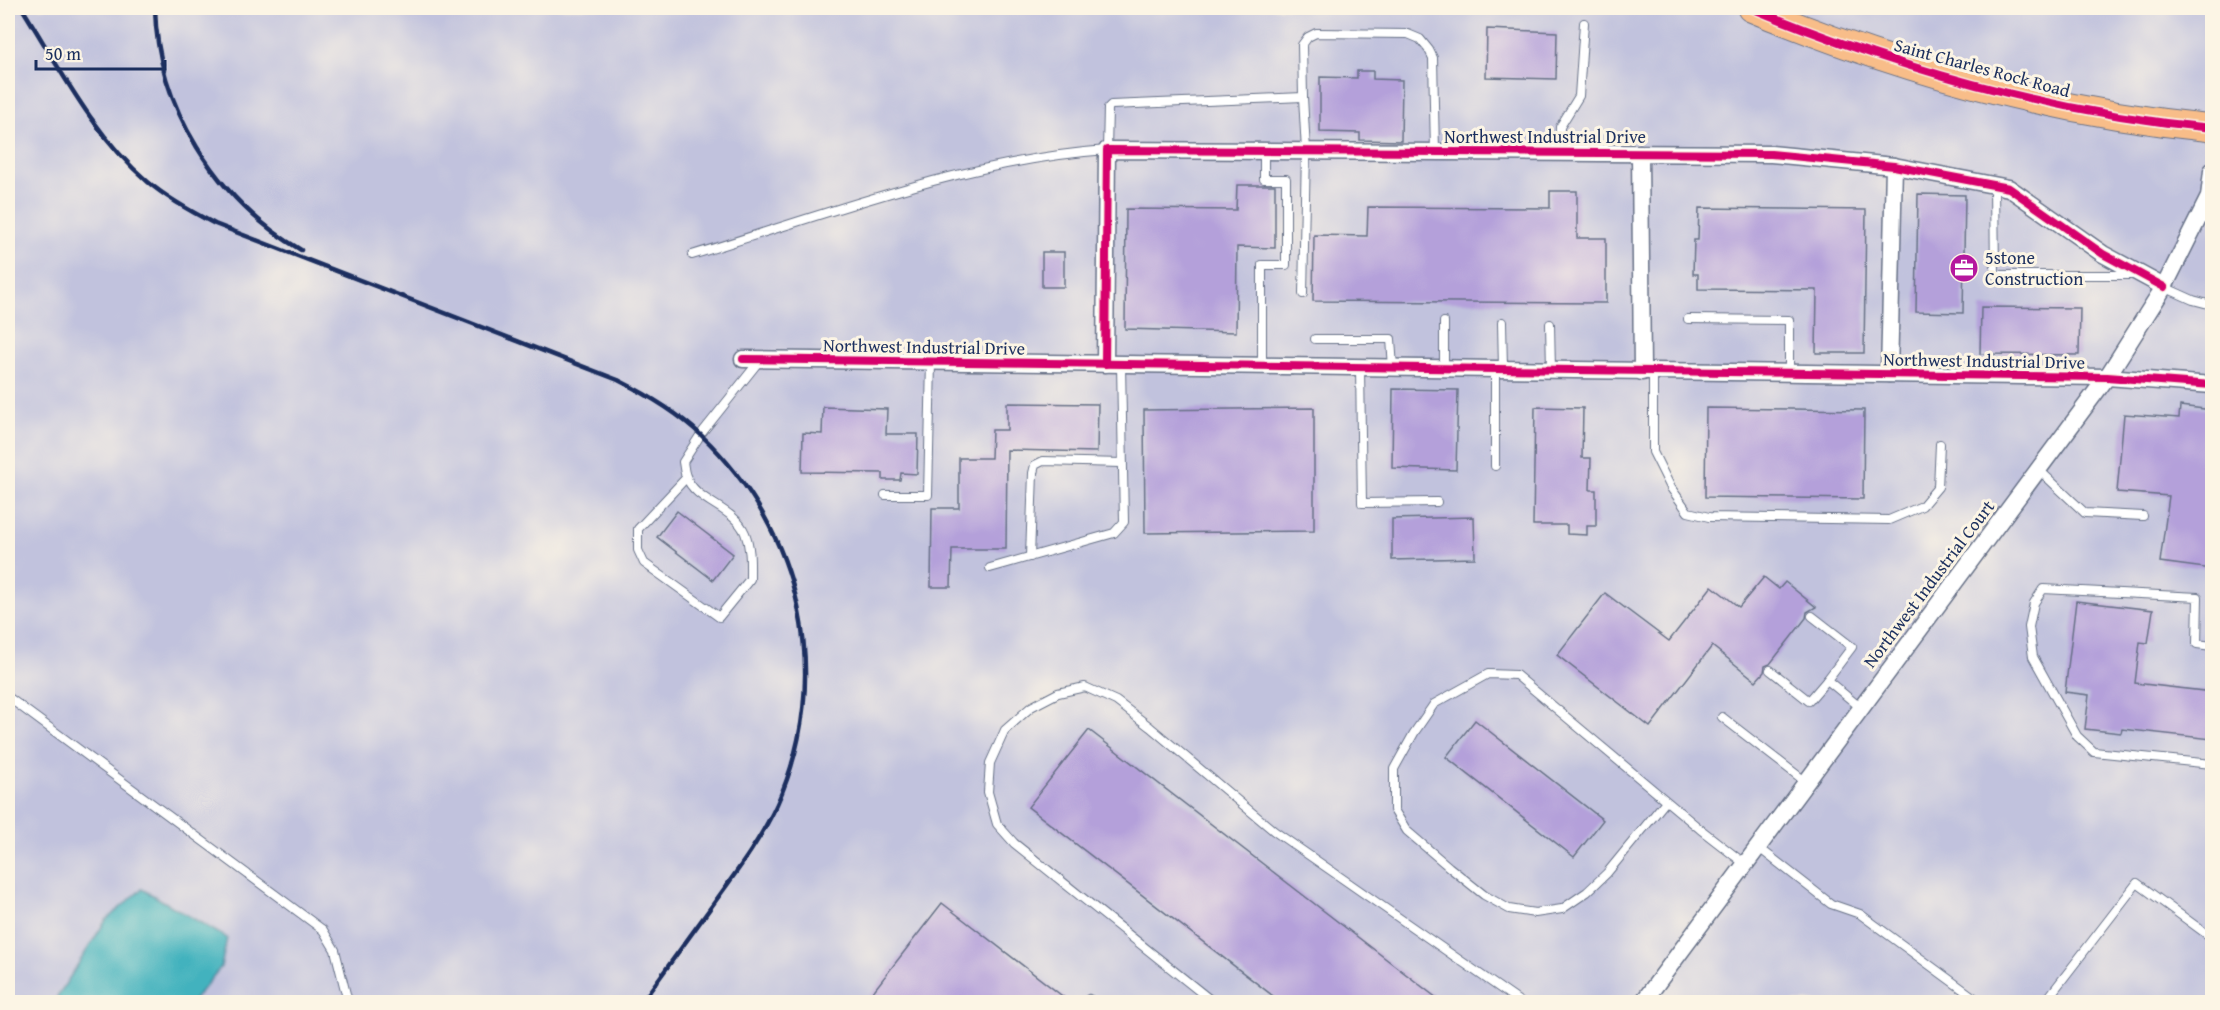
<svg xmlns="http://www.w3.org/2000/svg" width="2220" height="1010" font-family="'Gentium Book Plus',serif">
	<style>
		.industrial { fill: #c1c2dd }
		.water { fill: #43b2be; stroke: #2f708e; stroke-width: 1.5 }
		.building { fill: #b4a0da }
		.lines { fill: none; stroke-linecap: round; stroke-linejoin: round }
		.lane-casing { stroke: #677187; stroke-width: 10 }
		.street-casing { stroke: #677187; stroke-width: 19 }
		.primary-casing { stroke: #677187; stroke-width: 29 }
		.lane { stroke: #fff; stroke-width: 8 }
		.street { stroke: #fff; stroke-width: 16 }
		.primary { stroke: #f8bd89; stroke-width: 27 }
		.rail { stroke: #1b2f5e; stroke-width: 4.5 }
		.cycleway-casing { stroke: #fcf5e5; stroke-width: 11 }
		.cycleway { stroke: #d6006c; stroke-width: 8 }
		.labels { text-anchor: middle; stroke-width: 6; stroke-linejoin: round; paint-order: stroke }
		.street-label { font-size: 18px; fill: #1b2f5e; stroke: #fcf5e5 }
		.poi-label { font-size: 18px; fill: #1b2f5e; stroke: #fcf5e5; text-anchor: start }
	</style>
	<rect width="100%" height="100%" fill="#fcf5e5"/>
	<filter id="ink" filterUnits="userSpaceOnUse"><feTurbulence type="fractalNoise" baseFrequency=".0167" numOctaves="2"/><feDisplacementMap in="SourceGraphic" scale="12" xChannelSelector="R" yChannelSelector="G"/><feConvolveMatrix kernelMatrix="1 2 1 2 8 2 1 2 1" color-interpolation-filters="sRGB"/></filter>
	<filter id="wash" filterUnits="userSpaceOnUse"><feTurbulence type="fractalNoise" baseFrequency=".008" numOctaves="4" result="noise"/><feDisplacementMap in="SourceGraphic" scale="24" xChannelSelector="R" yChannelSelector="G"/><feGaussianBlur stdDeviation="1.35" result="paint"/><feColorMatrix in="noise" values="0 0 0 0 0 0 0 0 0 0 0 0 0 0 0 0 0 1.4 0 .05"/><feComposite in="paint" operator="in"/></filter>
	<g filter="url(#wash)">
		<rect width="100%" height="100%" fill="#f4ecd3"/>
		<rect class="industrial" x="8" y="8" width="2204" height="994"/>
		<path class="water" d="M142,889L227,938L221,967L192,1002H54L106,920Z"/>
		<g id="blocks">
			<g class="building">
				<path d="M1487,29L1557,32L1556,79L1486,77Z"/>
				<path d="M1357,71H1373V79L1402,80L1401,141L1360,140V133L1320,132V77L1357,78Z"/>
				<path d="M1237,185H1275V248L1237,247L1236,332L1125,329L1126,209L1236,210Z"/>
				<path d="M1550,191H1577V238H1606V303L1313,301L1314,235L1367,236L1368,207L1550,208Z"/>
				<path d="M1918,194L1965,195L1963,313L1916,312Z"/>
				<path d="M1699,208L1866,210L1864,353H1816L1817,290L1698,289V274H1693L1694,240H1698Z"/>
				<rect x="1042" y="252" width="22" height="35"/>
				<path d="M1981,307L2080,308L2079,355L1980,354Z"/>
				<path d="M1393,389L1458,390L1456,470L1392,468Z"/>
				<path d="M1007,403L1098,404L1097,452L1007,450L1006,549H952L951,587H931L932,508H959V458H991L992,430H1007Z"/>
				<path d="M2180,406L2212,410V569L2160,562L2169,496L2117,492L2124,414L2179,418Z"/>
				<path d="M823,407L887,409L886,434H918L917,474L901,473L900,480H883V473L802,472L803,433L822,434Z"/>
				<path d="M1535,407L1583,408L1582,458H1591L1590,490H1596V526H1587V535L1567,534V525H1533Z"/>
				<path d="M1314,408V531L1145,533L1144,410Z"/>
				<path d="M1706,408L1864,410L1863,499L1705,497Z"/>
				<path d="M677,511L733,554L713,580L657,537Z"/>
				<path d="M1474,517L1475,558L1392,560V519Z"/>
				<path d="M1764,577L1779,589L1785,582L1816,607L1807,612L1806,618L1770,664L1765,666L1764,672L1756,681L1712,646L1650,727L1557,655L1605,593L1669,641L1712,586L1739,607Z"/>
				<path d="M2076,601L2153,610L2148,643L2140,642L2135,683L2212,692V739L2122,729L2121,733L2085,729L2089,695L2065,692Z"/>
				<path d="M1475,720L1603,820L1574,857L1446,757Z"/>
				<path d="M1089,730L1442,1002H1281L1028,807Z"/>
				<path d="M942,903L1070,1002H865Z"/>
			</g>
		</g>
	</g>
	<g filter="url(#ink)">
		<use href="#blocks" fill-opacity="0" stroke="#677187" stroke-width="1.5"/>
		<g class="lines">
			<g class="lane-casing">
				<g id="lane">
					<path d="M1559,153L1560,127L1579,96L1584,23"/>
					<path d="M1994,185L1995,275H2134"/>
					<path d="M692,255C827,214 966,160 1107,150L1108,108L1111,105L1303,97L1302,45L1308,37L1316,33L1408,34L1420,39L1429,50L1433,58L1435,152"/>
					<path d="M2164,287L2193,300L2212,305"/>
					<path d="M1303,294L1306,151L1303,97"/>
					<path d="M1688,319L1789,320V373"/>
					<path d="M1502,322L1503,369"/>
					<path d="M1550,324L1551,370"/>
					<path d="M1315,339H1391L1393,368"/>
					<path d="M1262,366V265H1286V179H1264V151"/>
					<path d="M1360,368L1362,503L1437,502"/>
					<path d="M1444,369V322"/>
					<path d="M1495,370V466"/>
					<path d="M1653,372V452L1671,488L1688,512L1709,517L1889,520L1922,506L1938,487L1940,444"/>
					<path d="M2038,469L2085,513L2143,516"/>
					<path d="M686,478L638,529V550L644,563L719,617L750,579C750,564 751,548 745,533C734,507 695,502 686,476C684,472 684,466 683,462L701,434L760,360"/>
					<path d="M885,495H928L931,362"/>
					<path d="M1030,557L1033,473L1035,465L1043,461L1122,463"/>
					<path d="M990,568L1114,533L1124,522L1121,365"/>
					<path d="M1812,616L1852,647L1827,680"/>
					<path d="M2212,646L2197,644L2198,597L2043,589L2034,603L2029,627L2033,657L2077,736L2094,752L2212,764"/>
					<path d="M1770,670L1809,701L1827,680L1861,708"/>
					<path d="M8,697L323,930L335,950L348,1002"/>
					<path d="M1722,717L1806,782"/>
					<path d="M1666,801L1607,873L1587,892L1562,909L1535,913L1509,909L1484,895L1449,867L1407,831L1394,810V769L1414,733L1434,704L1488,674L1516,675L1700,829L1745,864"/>
					<path d="M1758,847L1831,904L1860,914L1980,1002"/>
					<path d="M1086,1002L1089,999L1094,1002"/>
					<path d="M1213,1002L1014,843L997,824L988,792L990,763L1005,730L1031,707L1058,693L1085,687L1116,701L1150,727L1274,831L1520,1002"/>
					<path d="M2045,1002L2137,883L2212,938"/>
				</g>
			</g>
			<g class="street-casing">
				<g id="street">
					<path d="M1640,153L1642,372"/>
					<path d="M743,359L2107,377L2212,385"/>
					<path d="M1105,364L1107,150L1771,154L1894,166L2009,188L2103,254L2164,287"/>
					<path d="M1889,374L1894,166"/>
					<path d="M1643,1002L2107,377L2164,287L2209,197L2212,171"/>
				</g>
			</g>
			<g class="primary-casing">
				<path id="primary" d="M1751,8C1898,69 2053,113 2212,128"/>
			</g>
			<use href="#lane" class="lane"/>
			<use href="#street" class="street"/>
			<use href="#primary" class="primary"/>
			<g class="rail">
				<path d="M22,8C59,67 94,136 148,182C168,199 192,212 215,224L618,380C648,395 677,412 701,435C802,530 834,678 777,804C760,841 737,871 714,903C690,936 666,969 642,1002"/>
				<path d="M155,8C157,106 216,200 301,250"/>
			</g>
			<g class="cycleway-casing">
				<g id="cycleway">
					<path d="M1751,8C1898,69 2053,113 2212,128"/>
					<path d="M743,359L2107,377L2212,385"/>
					<path d="M1105,364L1107,150L1771,154L1894,166L2009,188L2103,254L2164,287"/>
				</g>
			</g>
			<use href="#cycleway" class="cycleway"/>
		</g>
	</g>
	<defs>
		<g id="office-disc" transform="scale(1.5)"><circle r="9.5" fill="#b5179e" stroke="#fcf5e5"/><path d="M-6-3h4V-5.5h4V-3h4V5H-6ZM-1-4.5V-3h2v-1.5ZM-6 0V1H6V0Z" fill="#fff"/></g>
	</defs>
	<g fill-rule="evenodd">
		<use href="#office-disc" x="1964" y="268"/>
	</g>
	<g class="labels">
		<g class="street-label">
			<text transform="translate(1982 68) rotate(15)" y="6">Saint Charles Rock Road</text>
			<text x="1545" y="143">Northwest Industrial Drive</text>
			<text transform="translate(924 347) rotate(1)" y="6">Northwest Industrial Drive</text>
			<text transform="translate(1984 361) rotate(1)" y="6">Northwest Industrial Drive</text>
			<text transform="translate(1929 584) rotate(-53)" y="6">Northwest Industrial Court</text>
		</g>
		<g class="poi-label">
			<text x="1985" y="264">5stone<tspan x="1985" dy="21">Construction</tspan></text>
		</g>
	</g>
	<rect width="2220" height="1010" fill="none" stroke="#fcf5e5" stroke-width="30"/>
	<path d="M36 60v9h129v-9" fill="none" stroke="#1b2f5e" stroke-width="3"/>
	<text x="45" y="60" font-size="18" fill="#1b2f5e" stroke="#fcf5e5" stroke-width="4.5" paint-order="stroke">50 m</text>
</svg>
